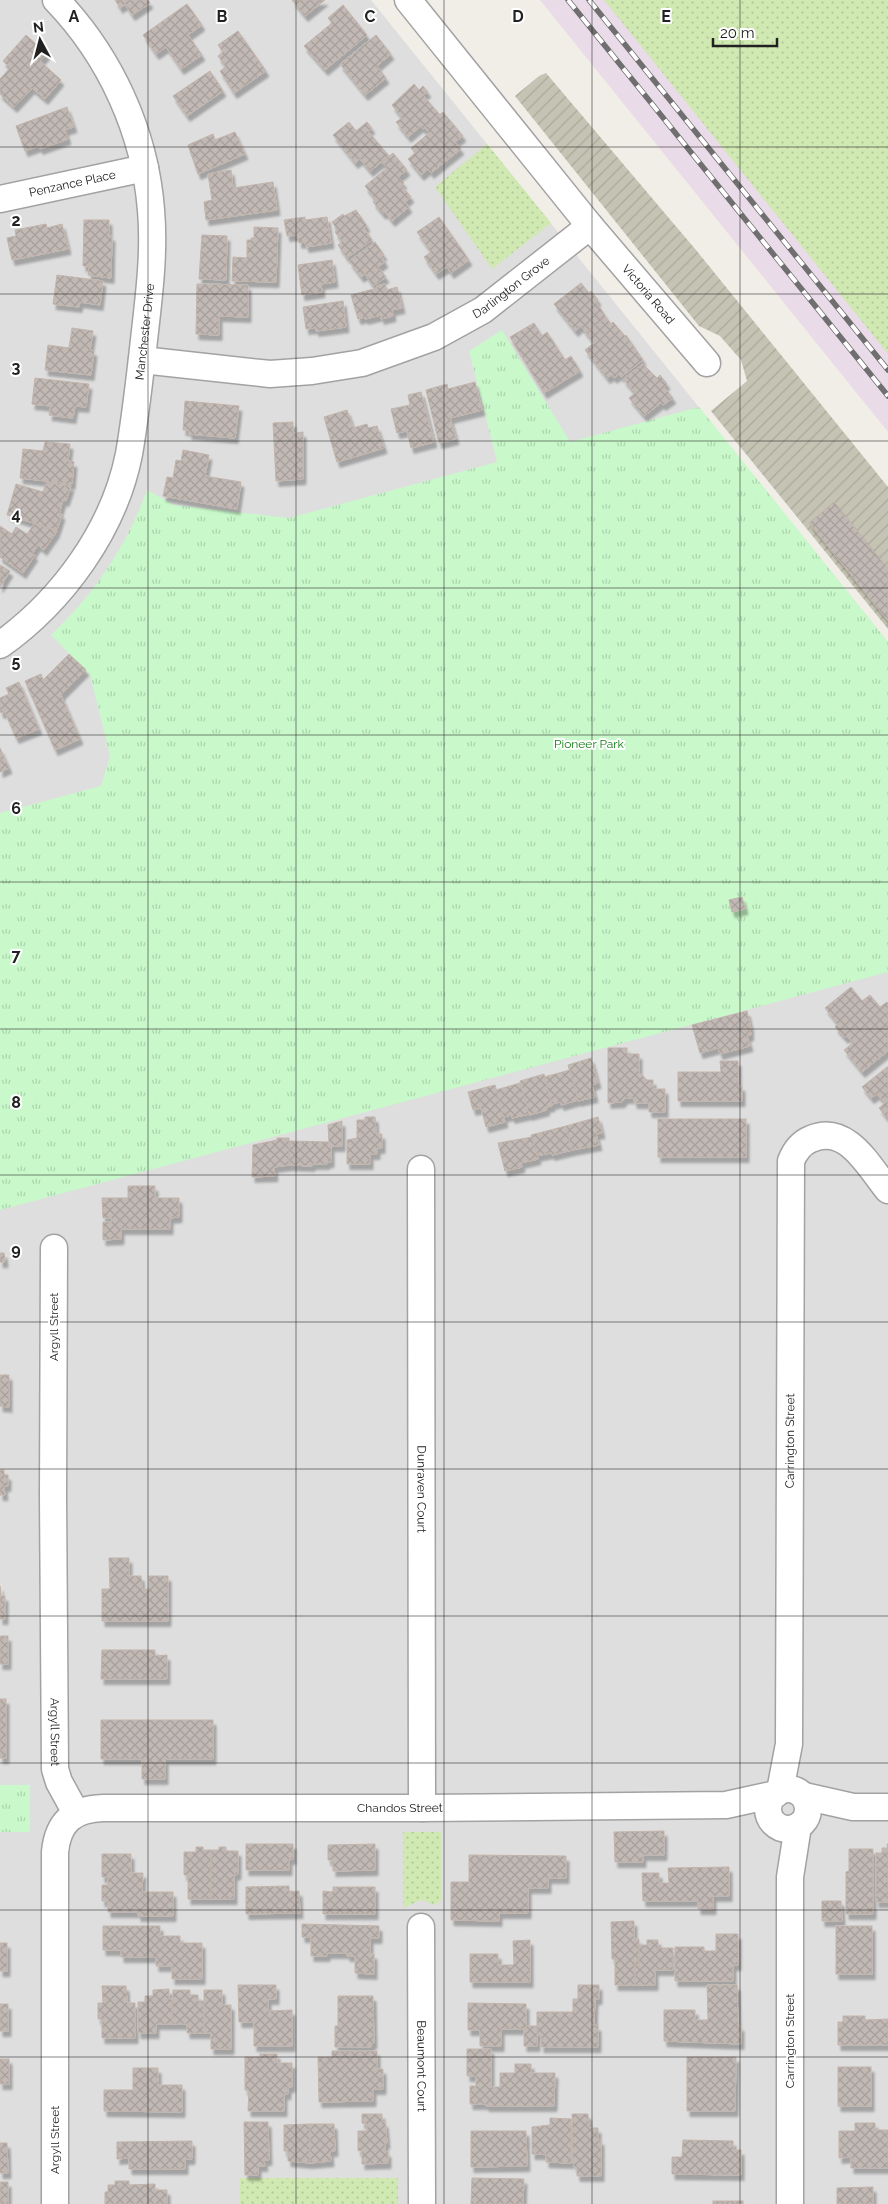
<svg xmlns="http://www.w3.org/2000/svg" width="888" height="2204" font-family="Raleway,sans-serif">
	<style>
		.residential { fill: #dfdede }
		.industrial { fill: #eadbe8 }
		.construction { fill: url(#construction-furrows) }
		.grass { fill: url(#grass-dots) }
		.park { fill: url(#park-tufts) }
		.building { fill: url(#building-cross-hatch); stroke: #c2b4ab; filter: url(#shadow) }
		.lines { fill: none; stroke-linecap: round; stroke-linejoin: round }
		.minor-casing { stroke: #a2a2a2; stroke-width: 29 }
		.minor { stroke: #fff; stroke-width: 26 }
		.rail-casing { stroke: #6f6f6f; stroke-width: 5.5 }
		.rail { stroke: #fff; stroke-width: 4; stroke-dasharray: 11; stroke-linecap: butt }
		.grid { fill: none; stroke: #212121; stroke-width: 1; stroke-opacity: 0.55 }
		.labels { text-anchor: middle; stroke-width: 4; stroke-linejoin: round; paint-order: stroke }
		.street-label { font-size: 12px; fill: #212121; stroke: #fff }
		.park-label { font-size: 12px; fill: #117d13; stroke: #fff }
		.grid-label { font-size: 16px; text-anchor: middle; font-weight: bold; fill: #212121; stroke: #fff; stroke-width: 4; stroke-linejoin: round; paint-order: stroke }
	</style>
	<defs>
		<pattern id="construction-furrows" width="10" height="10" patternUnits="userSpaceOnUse" patternTransform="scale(1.25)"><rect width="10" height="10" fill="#c5c4b4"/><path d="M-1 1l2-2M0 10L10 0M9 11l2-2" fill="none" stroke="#a9a89a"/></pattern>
		<pattern id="grass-dots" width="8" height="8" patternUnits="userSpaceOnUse" patternTransform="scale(1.25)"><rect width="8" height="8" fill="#d0e8b1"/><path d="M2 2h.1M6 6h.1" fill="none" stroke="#b2c798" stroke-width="1.8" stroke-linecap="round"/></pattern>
		<pattern id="park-tufts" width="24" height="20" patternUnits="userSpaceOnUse" patternTransform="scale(1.25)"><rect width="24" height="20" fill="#c9f8ca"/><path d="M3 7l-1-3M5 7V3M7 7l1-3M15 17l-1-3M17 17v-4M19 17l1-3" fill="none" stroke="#acd4ad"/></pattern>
		<pattern id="building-cross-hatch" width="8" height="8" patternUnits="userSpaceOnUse" patternTransform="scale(1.25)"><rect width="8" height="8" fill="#c2b9b5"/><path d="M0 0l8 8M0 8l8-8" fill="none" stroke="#a69f9b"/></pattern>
		<filter id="shadow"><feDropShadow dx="3" dy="5.5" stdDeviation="1" flood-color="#0004"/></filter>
	</defs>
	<rect width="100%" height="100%" fill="#f1eee8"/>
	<path class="residential" d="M0,0H371L888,642V2204H0Z"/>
	<path class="industrial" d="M540,0H605L888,352V432Z"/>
	<path class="construction" d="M546,73L696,250L888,487V629L711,411L747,381L741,360L720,336L699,326L515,96L539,76Z"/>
	<g class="grass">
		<path d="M604,0H888V354Z"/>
		<path d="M487,144L551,223L492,269L435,187Z"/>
		<path d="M403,1832H441V1900L435,1905L421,1900L403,1908Z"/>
		<rect x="240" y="2178" width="158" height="26"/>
	</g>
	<g class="park">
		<path d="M502,330L570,442L699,407L888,642V972L0,1210V813L101,786L110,756L90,675L51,635C95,593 126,547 147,490L174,505L289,518L497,462L469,351Z"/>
		<rect x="0" y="1785" width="30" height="47"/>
	</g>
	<g class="building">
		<path d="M115,0H148L150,3L132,15L125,4L120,8Z"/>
		<path d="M292,0H325L305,16Z"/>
		<path d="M187,4L202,25L188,35L202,55L181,69L166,47L156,54L143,35Z"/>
		<path d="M343,5L367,35L325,70L304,46L332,23L328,18Z"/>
		<path d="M238,31L266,71L234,93L220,71L226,67L218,56L223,52L218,45Z"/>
		<path d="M26,35L47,54L40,61L61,80L45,99L32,88L14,107L0,94V79L10,68L3,61Z"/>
		<path d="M376,35L391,54L377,66L386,78L365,95L340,64Z"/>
		<path d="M210,71L223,91L187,116L173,96Z"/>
		<path d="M414,84L419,90L423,86L428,92L423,95L440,115L423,129L421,126L408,137L396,122L402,118L392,105Z"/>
		<path d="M67,107L74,127L65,130L68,139L40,149L39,146L25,151L16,126Z"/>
		<path d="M443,112L463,136L455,142L461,149L431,173L428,169L421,175L408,159L415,153L411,148L429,133L424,127Z"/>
		<path d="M349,122L356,131L367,122L372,128L368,131L389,156L370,171L360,159L355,163L333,135Z"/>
		<path d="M235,132L245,154L198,174L188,145L213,134L215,140Z"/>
		<path d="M393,153L407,170L398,177L404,183L401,185L411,197L405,202L409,207L392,221L385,212L383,214L373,202L375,199L365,186L387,168L382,162Z"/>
		<path d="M231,170L233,188L273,182L277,210L206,220L204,202L212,200L208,174Z"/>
		<path d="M356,210L367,226L364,228L372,240L347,258L338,245L342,242L335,232L337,229L332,222L343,214L344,216Z"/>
		<path d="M305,217V220L327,217L331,243L306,247L305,242L299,243L298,235L287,236L284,220Z"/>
		<path d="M439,217L469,260L451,273L447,267L436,274L424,257L431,252L417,232Z"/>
		<path d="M84,220H109V236H112L111,278L88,275L89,266H83Z"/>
		<path d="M46,224L47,228L62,224L68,249L12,260L7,238L16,236L15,230Z"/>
		<path d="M254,227L278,228L276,282L232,281L233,257L247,258V240H251V238H254Z"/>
		<path d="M202,235L227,236L226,280L199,279Z"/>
		<path d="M375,242L384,255L381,256L385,262L378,267L386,277L373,286L365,274L361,277L349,261Z"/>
		<path d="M332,260L335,282L321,284L322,292L302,295L298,265Z"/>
		<path d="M57,275L103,281L100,305L80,302L79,307L53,304Z"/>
		<path d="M581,283L589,293L591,291L598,300L596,302L606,317L586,333L581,326L575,331L554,304Z"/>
		<path d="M197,284L248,285V317L219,316V335L196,334Z"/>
		<path d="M385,284L387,290L397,287L402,308L392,310L393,316L381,319V315L365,319V317L358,319L351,295L377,288V286Z"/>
		<path d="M343,301L346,327L316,331L315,328L306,329L303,307Z"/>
		<path d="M606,317L611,324L613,322L625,336L626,335L643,360L621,377L619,374L614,378L612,375L607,378L585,350L594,343L586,333Z"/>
		<path d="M534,323L542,336L547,332L565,360L571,356L580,371L544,393L510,337Z"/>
		<path d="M72,328L93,331L90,350L94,351L91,375L45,370L48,345L69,348Z"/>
		<path d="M643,364L657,378L660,375L667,384L664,387L673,398L663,405L661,403L644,416L629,398L635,393L623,379Z"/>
		<path d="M35,378L89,384L86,407L75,406L73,418L49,415L51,406L32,404Z"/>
		<path d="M475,382L482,410L450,418L456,439L439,443L426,390L447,384L448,389Z"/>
		<path d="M421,392L434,442L411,448L407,431L397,433L391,409L410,405L408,395Z"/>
		<path d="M185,401L239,406L235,438L189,434V430H183Z"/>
		<path d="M347,410L353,428L367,424L368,428L377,426L384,448L337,462L324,417Z"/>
		<path d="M293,422V433L303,432V479L276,481L273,423Z"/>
		<path d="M45,442L70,444L68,461L74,462L72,484L20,478L23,449L43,451Z"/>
		<path d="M183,450L209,455L205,476L241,482L237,509L163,496L167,477L173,478L176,460L181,461Z"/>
		<path d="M46,483L71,486L66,501L63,500L59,514H62L57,530L7,515L16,484L43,492Z"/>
		<path d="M834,502L888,569V621L809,523Z"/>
		<path d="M34,524L57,531L44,550L38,545L32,554L35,555L23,573L0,557V526L12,534L16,527L27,534Z"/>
		<path d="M0,565L10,571L0,587Z"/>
		<path d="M69,654L86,670L61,695L80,739L55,750L25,681L41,674L43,680Z"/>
		<path d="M19,682L39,729L16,738L5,712L1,713L0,710V698L9,694L6,688Z"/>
		<path d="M0,748L9,768L0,772Z"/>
		<path d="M742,897L745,909L732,912L729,900Z"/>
		<path d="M851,987L862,1001L870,995L880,1007L887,1002L888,1003V1051L862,1072L844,1050L853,1043L847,1036L845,1038L835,1027L838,1024L825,1008Z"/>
		<path d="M747,1011L751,1029H750L751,1035L747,1036L750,1046L720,1054L718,1048L700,1053L692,1025Z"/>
		<path d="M608,1048H627V1054H639V1072L647,1080H653V1089H665V1112H649V1103H634V1098H625L622,1102L608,1103Z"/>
		<path d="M591,1058L598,1083L592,1085L595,1097L578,1101L568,1065Z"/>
		<path d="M720,1061H738V1086H742V1101H678V1072H721Z"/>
		<path d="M887,1067H888V1119L879,1108L885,1103L877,1094L871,1098L862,1087Z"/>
		<path d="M570,1070L578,1100L561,1105L560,1102L552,1104L544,1077Z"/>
		<path d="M544,1074L552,1106L546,1107L547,1110L529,1115L520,1081Z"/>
		<path d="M520,1083L529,1114L512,1118L511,1115L503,1117L496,1090Z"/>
		<path d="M495,1085L505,1122L486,1127L481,1108L473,1110L468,1092Z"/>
		<path d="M365,1117H375L376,1134H382V1148H377V1154H370V1164H347V1140L357,1138V1120H365Z"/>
		<path d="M598,1117L602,1133L596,1134L599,1145L572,1150L566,1126Z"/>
		<rect x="658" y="1119" width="88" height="38"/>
		<path d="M342,1121V1146H331V1162H327V1164H312V1166L289,1165V1141L329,1142L328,1125Z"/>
		<path d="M566,1126L572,1150L552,1155L551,1153L536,1156L531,1135Z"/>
		<path d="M532,1137L538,1159L521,1163L522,1167L505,1171L498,1143Z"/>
		<path d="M277,1138H289V1165L274,1167L275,1176L252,1177L253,1145L277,1140Z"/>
		<path d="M128,1186H155V1198H179V1217L170,1218V1229H121V1239L103,1240V1222H112V1218H103L102,1198H128Z"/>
		<path d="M0,1253H4L5,1262H0Z"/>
		<path d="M0,1375H9V1407L0,1406Z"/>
		<path d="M0,1470H4V1475H8V1486H4L5,1495H0Z"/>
		<path d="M109,1558H129V1576H141L142,1589H149V1576H168V1621H102V1589H110Z"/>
		<path d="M0,1586L1,1596H5V1619H0Z"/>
		<rect x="0" y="1636" width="8" height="28"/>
		<path d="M102,1650H155V1656L167,1655V1679H101Z"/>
		<rect x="0" y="1699" width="6" height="59"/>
		<path d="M101,1720H213V1759H165V1779H142V1759H101Z"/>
		<path d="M664,1831V1855H643V1862H615L614,1832Z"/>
		<path d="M246,1844H293V1859H289V1870H246Z"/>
		<path d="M375,1844V1870L333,1871V1860H328V1845Z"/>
		<path d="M887,1844H888V1902H876V1853H882V1848H888Z"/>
		<path d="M196,1847H203V1850H211V1899H188V1875H184V1852H196Z"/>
		<path d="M219,1847H226V1851H238V1874L234,1875V1899H211V1850H219Z"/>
		<path d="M849,1849H873V1914H846V1872L849,1871Z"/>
		<path d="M102,1854H131V1873H143L142,1892H173V1916H138V1912H108V1901H102V1885H108V1877H102Z"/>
		<path d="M469,1855L566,1856V1878H548V1888H528V1913H499V1921L451,1920V1882H469Z"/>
		<path d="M729,1867V1896H713V1909H698V1901H643L642,1873H659V1883H669L668,1868Z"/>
		<path d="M289,1886V1892L299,1891L300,1913L246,1914V1887Z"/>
		<path d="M333,1887H375V1914H323V1891L333,1892Z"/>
		<path d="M822,1901H841L842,1921H822Z"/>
		<path d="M634,1921V1939H639V1965H635V1985H615V1959H612L611,1922Z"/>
		<path d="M302,1924L379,1926V1938H370V1954H374V1974L355,1973V1956H347V1953H327V1956H311V1937H302Z"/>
		<path d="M103,1926H160V1936H180V1943H202V1979H172V1966H156V1957H121V1950H103Z"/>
		<rect x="836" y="1926" width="36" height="48"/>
		<path d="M716,1934H738V1965H733V1981H675V1947H704V1951H716Z"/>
		<path d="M530,1940V1982H470V1954H498V1965H514L513,1941Z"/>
		<path d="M647,1940H658V1948H673V1970H655V1985H635V1965H639V1945H647Z"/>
		<rect x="0" y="1943" width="7" height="28"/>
		<path d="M238,1985H276V1999H268V2011L292,2010V2046H254V2022H239Z"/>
		<path d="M578,1985H599V1999H595L594,2025L598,2026V2047H541V2036L537,2035V2012H573V1999H578Z"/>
		<path d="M707,1985H737L738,2026H741V2044L664,2041V2010H695V2020H708Z"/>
		<path d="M102,1986H126L127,2003H135V2038H102V2019H98V2003H103Z"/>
		<path d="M169,1989V1999H172V2024H156V2033H138V2002H145V1996H153V1990Z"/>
		<path d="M173,1990H190V1995H198V2001H204V2033H187V2024H172Z"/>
		<path d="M204,1990H222V2005H231V2049H211V2033H204Z"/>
		<path d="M338,1996H373L374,2043L371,2044V2047H335V2026H338Z"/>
		<path d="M468,2003L526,2004V2026H537V2046H524V2029H501V2046H480V2030H468Z"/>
		<rect x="0" y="2004" width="8" height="27"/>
		<path d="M843,2016H865V2020L888,2019V2045H838V2022H843Z"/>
		<path d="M467,2049H491V2087H500V2073H515V2064H531V2073H555L554,2106H486V2104H470V2086H476V2076H467Z"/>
		<path d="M332,2051H377V2069H383V2089H373V2101L319,2102L318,2057H332Z"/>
		<path d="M260,2054H277V2063H292V2087H288V2094H284V2111H248L249,2090H245V2057H260Z"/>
		<path d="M687,2057H736L735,2111H687Z"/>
		<rect x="0" y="2059" width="9" height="25"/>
		<rect x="838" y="2067" width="33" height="39"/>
		<path d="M133,2068H158V2085H182V2112L104,2111V2090H133Z"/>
		<path d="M362,2114H382V2122H385L387,2143H385V2152H388V2163L362,2164V2150L358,2151V2131H367V2124L362,2123Z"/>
		<path d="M572,2114H588L589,2128H598V2140H601V2176H577V2167H574L573,2161Z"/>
		<path d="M550,2118L571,2119V2163L546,2162V2154H532V2127L550,2125Z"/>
		<path d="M244,2122H268L269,2160H264L265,2166H258V2175H245Z"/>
		<path d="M855,2123H875V2130H888V2168H851V2157L839,2158V2131H855Z"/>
		<path d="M310,2124V2163L288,2161V2151H284V2125Z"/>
		<path d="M310,2124H334L335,2151H330L331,2161L310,2163Z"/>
		<path d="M471,2131H526L527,2166L471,2167Z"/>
		<path d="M683,2140L733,2141V2150H741V2175L672,2174V2157H682Z"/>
		<path d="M192,2141V2159H185V2169H129V2158L117,2159V2142Z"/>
		<path d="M0,2143H7L8,2173H0Z"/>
		<path d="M472,2178L524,2179L523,2204H471Z"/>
		<path d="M115,2181H129V2185L155,2184V2190H167V2204H105V2192H108V2185H115Z"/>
		<rect x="0" y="2182" width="8" height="22"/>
		<path d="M873,2187V2204H837V2188Z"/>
		<rect x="713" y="2201" width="30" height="3"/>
	</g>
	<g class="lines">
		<g class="minor-casing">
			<g id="minor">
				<path id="s1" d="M408,0L590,226L707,363"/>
				<path id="s2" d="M0,199L145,168"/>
				<path id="s3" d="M142,360L270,374L312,371L362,363L434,337L483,310L590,226"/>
				<path id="s4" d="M0,645C62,601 114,530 129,454C135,420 139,384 143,349C148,303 155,256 151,210C145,132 110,56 56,0"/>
				<path id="s5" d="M421,1169L422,1808"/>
				<path id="s6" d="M54,1248L53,1497L55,1769L59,1782L76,1813"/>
				<circle cx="788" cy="1809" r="20"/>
				<path id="s7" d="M780,1791L789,1744L791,1161C795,1151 801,1143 811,1139C847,1123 869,1167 888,1190"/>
				<path d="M804,1796L853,1807H888"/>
				<path id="s8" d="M421,1927L422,2204"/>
				<path id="s9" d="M55,2204V1852C58,1821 74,1809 103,1808H422L726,1805L776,1794"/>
				<path d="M790,2204V1877L798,1826"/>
			</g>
		</g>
		<use href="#minor" class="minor"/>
		<g class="rail-casing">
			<g id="rail">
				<path d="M568,0L888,396"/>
				<path d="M589,0L888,370"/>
			</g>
		</g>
		<use href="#rail" class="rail"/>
	</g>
	<path class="grid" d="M148,0V2204M296,0V2204M444,0V2204M592,0V2204M740,0V2204M0,147H888M0,294H888M0,441H888M0,588H888M0,735H888M0,882H888M0,1029H888M0,1175H888M0,1322H888M0,1469H888M0,1616H888M0,1763H888M0,1910H888M0,2057H888"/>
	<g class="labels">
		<g class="street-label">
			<text dy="4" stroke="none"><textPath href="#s2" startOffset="74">Penzance Place</textPath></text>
			<text dy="4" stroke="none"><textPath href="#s3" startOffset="390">Darlington Grove</textPath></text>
			<text dy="4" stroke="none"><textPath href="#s1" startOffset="380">Victoria Road</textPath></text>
			<text dy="4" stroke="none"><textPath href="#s4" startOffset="359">Manchester Drive</textPath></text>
			<text transform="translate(54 1327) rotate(-90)" y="4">Argyll Street</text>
			<text dy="4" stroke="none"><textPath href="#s7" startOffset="351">Carrington Street</textPath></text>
			<text dy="4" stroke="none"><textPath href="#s5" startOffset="320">Dunraven Court</textPath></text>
			<text dy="4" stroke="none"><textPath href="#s6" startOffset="484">Argyll Street</textPath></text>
			<text dy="4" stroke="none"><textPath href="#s9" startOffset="722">Chandos Street</textPath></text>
			<text transform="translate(790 2041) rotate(-90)" y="4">Carrington Street</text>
			<text dy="4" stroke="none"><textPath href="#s8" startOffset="139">Beaumont Court</textPath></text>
			<text transform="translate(55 2140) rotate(-90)" y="4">Argyll Street</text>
		</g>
		<g class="park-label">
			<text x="589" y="748">Pioneer Park</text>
		</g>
	</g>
	<g class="grid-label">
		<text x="74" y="22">A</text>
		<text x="222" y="22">B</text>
		<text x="370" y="22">C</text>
		<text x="518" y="22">D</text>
		<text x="666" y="22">E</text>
		<text x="16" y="226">2</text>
		<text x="16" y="373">3</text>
		<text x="16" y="520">4</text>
		<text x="16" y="667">5</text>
		<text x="16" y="814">6</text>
		<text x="16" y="961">7</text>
		<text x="16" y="1108">8</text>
		<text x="16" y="1255">9</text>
	</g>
	<g transform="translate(40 40) rotate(353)" stroke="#ffffff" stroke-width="4" paint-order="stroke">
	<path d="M0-4L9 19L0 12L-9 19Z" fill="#212121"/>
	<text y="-8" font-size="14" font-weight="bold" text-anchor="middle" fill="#212121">N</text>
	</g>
	<path d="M713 38v8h64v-8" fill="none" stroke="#212121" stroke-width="2.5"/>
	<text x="720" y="38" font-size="15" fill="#212121" stroke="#ffffff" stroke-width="4" paint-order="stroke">20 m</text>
</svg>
